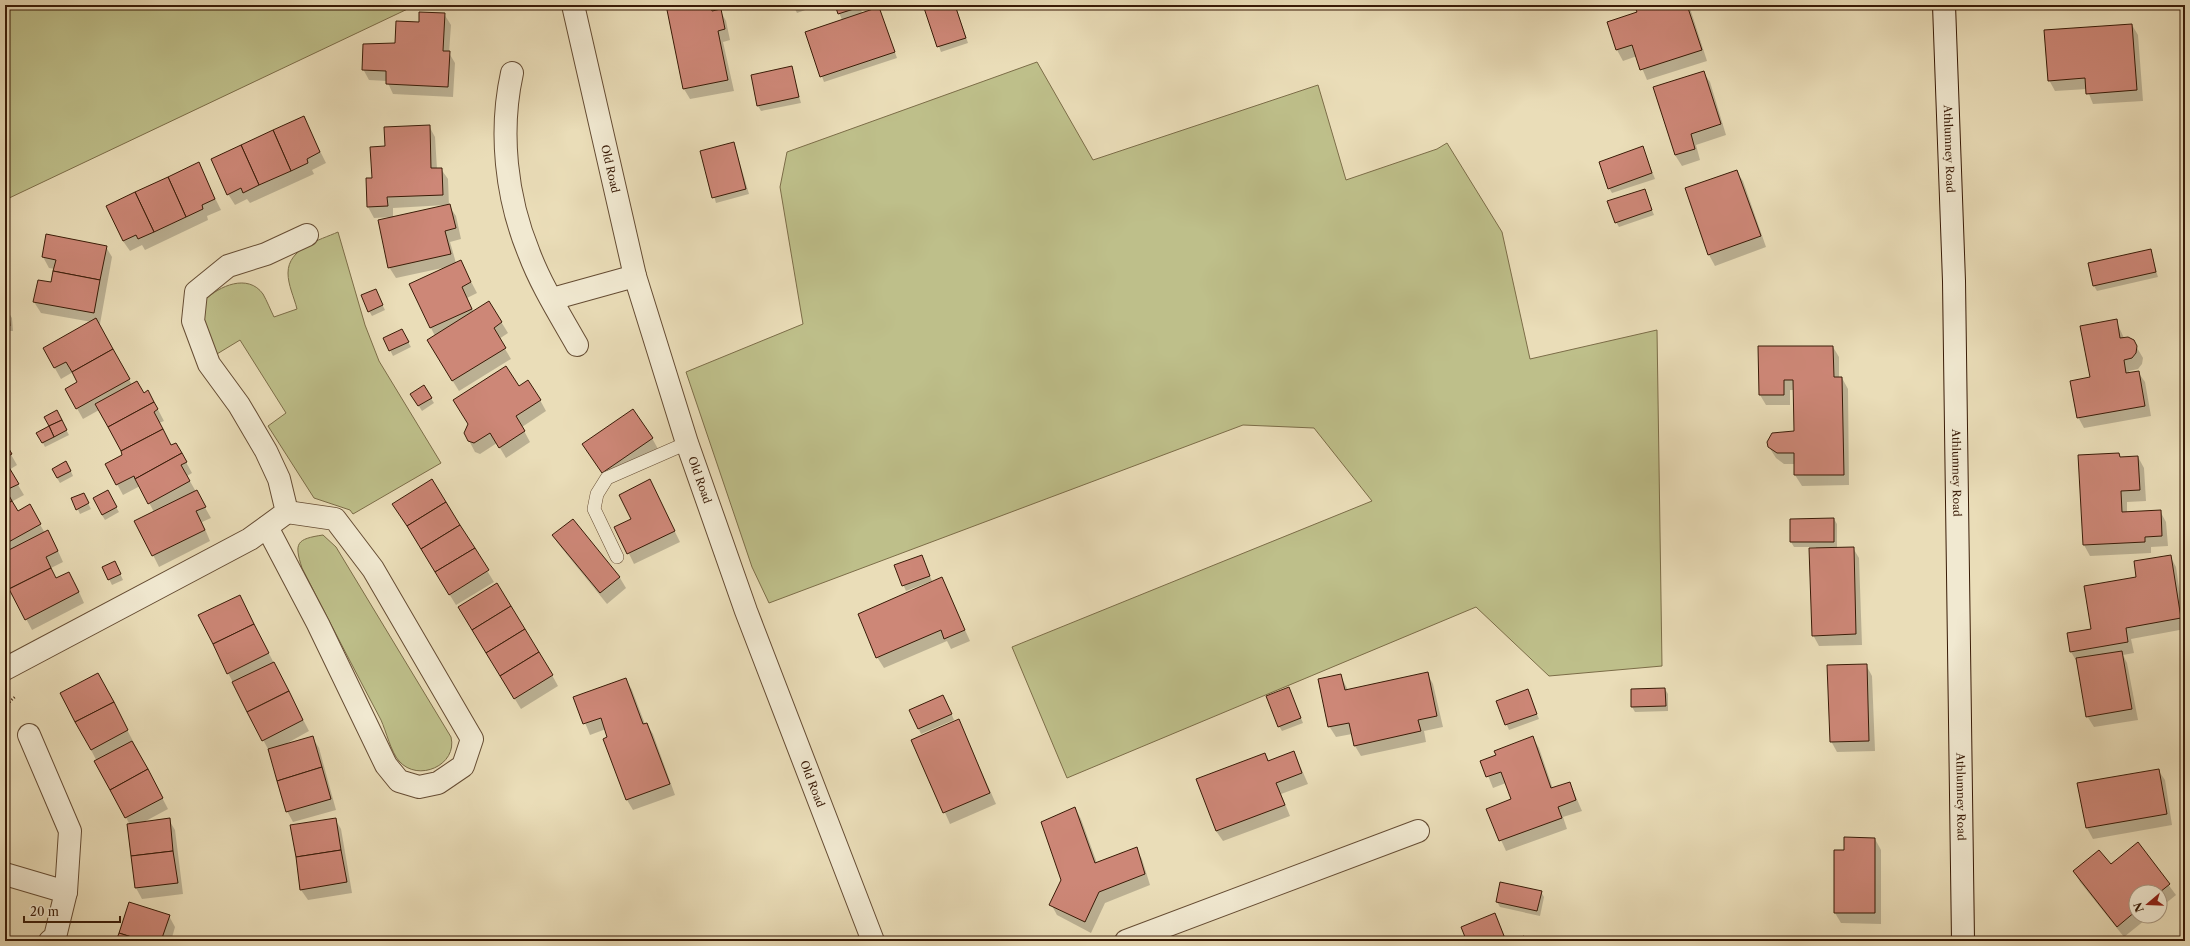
<svg xmlns="http://www.w3.org/2000/svg" width="2190" height="946" font-family="'Libre Caslon Text',serif">
	<style>
		.green { fill: #bebf8a; stroke: #7c6d48 }
		.shadow { fill: #0003 }
		.building { fill: #cd8777; stroke: #391b07 }
		.lines { fill: none; stroke-linecap: round; stroke-linejoin: round }
		.service-casing { stroke: #654c33; stroke-width: 14 }
		.minor-casing { stroke: #654c33; stroke-width: 24 }
		.secondary-casing { stroke: #391b07; stroke-width: 24 }
		.path { stroke: #391b07; stroke-width: 2.5; stroke-dasharray: 1 2; stroke-linecap: butt }
		.service { stroke: #f1e9d1; stroke-width: 13 }
		.minor { stroke: #f1e9d1; stroke-width: 22 }
		.secondary { stroke: #f1e9d1; stroke-width: 22 }
		.labels { text-anchor: middle; stroke-width: 3; stroke-linejoin: round; paint-order: stroke }
		.street-label { font-size: 11px; fill: #391b07; stroke: #f1e9d1 }
	</style>
	<rect width="100%" height="100%" fill="#eaddb8"/>
	<filter id="stains"><feTurbulence type="fractalNoise" baseFrequency=".005" numOctaves="4"/><feColorMatrix values="0 0 0 0 .2 0 0 0 0 .09 0 0 0 0 .02 0 0 0 .5 -.17"/></filter>
	<radialGradient id="worn" r=".72"><stop offset=".6" stop-color="#630" stop-opacity="0"/><stop offset="1" stop-color="#630" stop-opacity=".3"/></radialGradient>
	<g class="green">
		<path d="M5,5H416L5,200Z"/>
		<path d="M1037,62L1093,160L1318,85L1346,180L1437,149L1447,143L1502,232L1530,359L1657,330L1662,666L1549,676L1476,607L1067,778L1012,647L1372,501L1314,428L1243,425L769,603L752,567L686,372L803,324L780,187L787,152Z"/>
		<path d="M338,232L365,325L379,361L441,463L353,514L350,510L314,498L268,426L286,413L240,340L212,357L203,332L205,300C219,286 248,273 263,294C267,301 270,309 274,317L297,309C294,297 288,285 288,273C288,248 320,240 338,232Z"/>
		<path d="M323,535L336,547L451,737C458,765 418,783 399,761C391,752 386,731 381,720C354,669 328,619 302,568C294,543 296,539 323,535Z"/>
	</g>
	<g class="shadow">
		<path d="M667,5H714L715,11L720,10L726,21L730,40L723,42L734,91L690,99L684,89Z"/>
		<path d="M793,5H819L797,13Z"/>
		<path d="M836,5H860L862,13L879,8L897,58L824,82L806,32L842,20Z"/>
		<path d="M924,5H955L968,43L941,52Z"/>
		<path d="M1635,5H1689L1707,61L1647,80L1637,56L1623,61L1617,50L1608,22L1638,12Z"/>
		<path d="M444,14L451,25L449,53L455,63L453,97L393,94L387,81L369,80L363,69L420,23Z"/>
		<path d="M2132,25L2138,35L2143,101L2093,104L2087,89L2055,91L2049,80Z"/>
		<path d="M791,67L801,103L761,111L758,106Z"/>
		<path d="M1703,72L1710,82L1726,135L1696,145L1700,160L1682,166L1675,155Z"/>
		<path d="M303,117L326,163L312,170L314,174L250,203L247,199L235,205L228,194Z"/>
		<path d="M429,126L435,137L437,169H441L448,179L449,206L456,216L461,239L450,242L456,263L466,272L477,293L467,298L474,312L489,302L508,333L499,339L511,359L459,391L434,351L435,336L431,328L447,267L396,278L389,267L446,205L393,208V217L374,218L368,207L373,179L386,147Z"/>
		<path d="M734,143L749,194L716,203L701,152Z"/>
		<path d="M1643,148L1655,179L1612,193L1609,188Z"/>
		<path d="M198,164L221,210L207,216L208,220L145,250L142,245L130,251L123,241Z"/>
		<path d="M1736,171L1743,181L1766,247L1715,266L1709,255L1686,189Z"/>
		<path d="M1644,190L1654,215L1619,227L1616,222Z"/>
		<path d="M106,247L112,257L100,324L98,323L132,385L154,402L164,421L159,423L171,447L176,444L192,473L187,476L211,518L202,522L210,541L159,567L136,521L154,512L140,486L123,495L106,464L124,455L99,410L83,419L66,389L79,382L73,372L61,379L44,349L92,322L41,313L34,302L52,284L55,269L49,268L43,257Z"/>
		<path d="M2150,250L2158,277L2097,291L2094,286Z"/>
		<path d="M378,296L385,310L372,316L369,311Z"/>
		<path d="M5,313H9L12,318L13,331H5Z"/>
		<path d="M2116,321L2124,338L2133,341L2143,358L2142,364L2138,369L2129,371L2130,373L2138,372L2145,382L2151,416L2084,428L2078,417L2091,378Z"/>
		<path d="M404,335L411,347L393,356L384,338Z"/>
		<path d="M1833,347L1839,357V378H1842L1848,389L1849,485L1802,486L1795,475V464H1784L1776,458L1769,447L1795,432L1794,390H1790V405H1766L1760,395Z"/>
		<path d="M424,387L434,403L422,411L412,395Z"/>
		<path d="M518,387L540,400L546,411L522,427L530,442L506,458L497,443L480,454L475,452L465,433Z"/>
		<path d="M59,417L69,435L45,447L38,433L50,427Z"/>
		<path d="M652,438L658,449L608,483L583,444Z"/>
		<path d="M5,444L17,465L9,470L24,495L11,502L17,512L29,506L45,533L54,542L63,562L51,568L56,579L75,583L84,603L32,630L5,579Z"/>
		<path d="M2119,454L2121,458L2138,457L2144,468L2146,501L2127,502V513L2160,511L2166,522L2168,546L2151,547V553L2090,556L2084,545L2079,456Z"/>
		<path d="M69,467L73,476L60,483L57,478Z"/>
		<path d="M431,480L494,582L456,605L400,515Z"/>
		<path d="M650,481L680,542L634,564L616,527L632,520Z"/>
		<path d="M107,492L119,512L105,520L102,515Z"/>
		<path d="M73,499H86L91,509L80,514Z"/>
		<path d="M1834,519L1837,524V548H1853L1859,558L1862,645L1819,646L1813,635L1816,547H1794L1791,542V520Z"/>
		<path d="M572,520L620,578L626,588L607,604L560,546L553,536Z"/>
		<path d="M922,556L932,581L906,591L895,566Z"/>
		<path d="M2170,556L2176,567L2185,629L2131,639L2134,653L2123,655L2127,663L2138,720L2094,727L2087,716L2077,662L2071,652L2137,578Z"/>
		<path d="M103,567H117L123,580L112,585Z"/>
		<path d="M942,579L970,641L951,649L947,641L884,668L877,657Z"/>
		<path d="M245,607L309,731L282,746L312,737L319,748L336,810L293,822L287,811L269,751L228,673Z"/>
		<path d="M465,618L552,675L558,686L521,709Z"/>
		<path d="M1866,665L1872,676L1875,751L1837,752L1831,741Z"/>
		<path d="M1427,673L1433,684L1443,727L1424,731L1426,742L1361,756L1355,746L1352,734L1336,737L1329,726L1340,675L1348,690Z"/>
		<path d="M626,679L632,690L645,724H647L653,734L675,795L633,810L627,800L606,729L590,735L575,698Z"/>
		<path d="M104,685L168,809L142,823L169,820L175,830L183,894L142,899L136,888L128,825H130L91,750Z"/>
		<path d="M1289,688L1303,723L1282,731L1279,726Z"/>
		<path d="M1665,689L1668,694V711L1635,712L1632,707Z"/>
		<path d="M1527,690L1539,719L1509,730L1497,701Z"/>
		<path d="M946,701L954,720L921,734L911,711Z"/>
		<path d="M959,721L996,804L950,824L913,740Z"/>
		<path d="M1533,738L1539,748L1553,789L1570,783L1582,811L1563,817L1567,829L1506,851L1487,809L1512,800L1506,783L1493,788L1482,761L1497,756Z"/>
		<path d="M1294,752L1308,784L1281,794L1290,816L1223,841L1216,831L1265,754L1269,761Z"/>
		<path d="M2158,770L2165,780L2172,825L2093,839L2087,828Z"/>
		<path d="M1075,808L1081,819L1097,863L1136,848L1142,859L1150,885L1105,903L1091,933L1057,915L1051,904L1062,880Z"/>
		<path d="M335,819L341,829L352,893L308,900L301,890Z"/>
		<path d="M1875,839L1881,850V924L1841,923L1835,913L1845,851Z"/>
		<path d="M2138,844L2176,895L2160,908V892H2136V916H2150L2124,937L2080,882L2074,871L2111,865Z"/>
		<path d="M1541,892L1544,897L1540,916L1500,907L1497,902Z"/>
		<path d="M1494,914L1507,941H1458L1466,938Z"/>
		<path d="M169,916L175,927L171,941H117Z"/>
	</g>
	<g class="building">
		<path d="M666,5H710L712,11L721,9L725,29L718,31L728,80L683,89Z"/>
		<path d="M792,5H803L793,9Z"/>
		<path d="M835,5H859L860,7L838,14Z"/>
		<path d="M923,5H955L966,38L937,47Z"/>
		<path d="M1634,5H1687L1702,50L1640,70L1632,45L1616,50L1607,22L1637,12Z"/>
		<path d="M879,7L895,52L820,77L805,32Z"/>
		<path d="M419,12L445,13L443,51H450L448,87L386,84V71L362,70L363,44L395,43L396,21L419,22Z"/>
		<path d="M2132,24L2137,90L2086,94L2085,78L2048,81L2044,30Z"/>
		<path d="M792,66L799,97L757,106L751,75Z"/>
		<path d="M1704,71L1721,124L1691,134L1695,149L1675,155L1653,87Z"/>
		<path d="M304,116L320,152L307,159L308,163L291,171L273,130Z"/>
		<path d="M430,125L431,168H442L443,195L387,197L388,206L367,207L366,178H372L370,147L385,146L384,127Z"/>
		<path d="M273,130L291,171L259,185L241,145Z"/>
		<path d="M734,142L746,189L712,198L700,151Z"/>
		<path d="M241,145L259,185L243,193L241,188L227,195L211,159Z"/>
		<path d="M1643,146L1652,173L1608,189L1599,162Z"/>
		<path d="M199,162L215,199L202,205L203,209L186,217L168,177Z"/>
		<path d="M1737,170L1761,236L1708,255L1685,188Z"/>
		<path d="M168,177L186,217L154,232L135,192Z"/>
		<path d="M1645,189L1652,210L1615,223L1607,201Z"/>
		<path d="M135,192L154,232L138,239L136,235L123,241L106,206Z"/>
		<path d="M450,204L456,228L445,231L451,254L388,268L378,220Z"/>
		<path d="M46,234L107,246L100,280L53,271L56,260L42,257Z"/>
		<path d="M2151,249L2156,272L2093,286L2088,263Z"/>
		<path d="M461,260L471,282L462,287L472,309L430,328L409,284Z"/>
		<path d="M53,271L100,280L94,313L33,302L38,280L51,282Z"/>
		<path d="M376,289L383,305L368,312L361,295Z"/>
		<path d="M489,301L502,322L494,328L506,348L452,381L427,340Z"/>
		<path d="M5,312H9L10,326H5Z"/>
		<path d="M96,318L113,349L72,372L66,362L54,368L43,348Z"/>
		<path d="M2117,319L2120,338L2128,337L2134,340L2137,346L2136,353L2132,358L2124,360L2126,373L2139,371L2145,406L2077,418L2070,381L2090,377L2080,326Z"/>
		<path d="M402,329L409,342L389,351L383,338Z"/>
		<path d="M1758,346H1833L1834,377H1842L1844,475H1794V453H1777L1768,447L1767,442L1772,433L1794,431L1793,380H1784V395H1759Z"/>
		<path d="M113,349L130,379L76,409L65,389L77,382L72,372Z"/>
		<path d="M506,366L519,386L528,380L541,400L516,416L525,431L499,448L490,433L474,443L468,441L464,433L468,424L453,400Z"/>
		<path d="M137,381L144,393L148,390L154,402L108,427L95,404Z"/>
		<path d="M424,385L432,398L418,406L410,394Z"/>
		<path d="M154,402L158,409L154,412L163,429L121,451L108,427Z"/>
		<path d="M633,409L653,438L602,473L582,444Z"/>
		<path d="M57,410L62,420L49,426L44,417Z"/>
		<path d="M62,420L67,430L54,437L49,426Z"/>
		<path d="M49,426L54,437L42,443L36,433Z"/>
		<path d="M163,429L171,445L176,443L182,453L135,479L134,476L116,485L105,464L122,455L121,451Z"/>
		<path d="M5,442L12,454L5,458Z"/>
		<path d="M182,453L187,462L181,465L190,481L148,504L135,479Z"/>
		<path d="M2119,453L2120,457L2138,456L2140,490L2121,491L2122,512L2161,510L2162,536L2145,537V542L2083,545L2078,455Z"/>
		<path d="M66,461L71,471L57,478L52,469Z"/>
		<path d="M7,464L19,484L6,490L12,501L5,505V465Z"/>
		<path d="M432,479L446,502L407,526L392,504Z"/>
		<path d="M650,479L675,531L627,554L614,527L631,519L619,495Z"/>
		<path d="M108,490L117,507L102,515L93,498Z"/>
		<path d="M197,490L206,507L196,511L205,530L152,556L134,521Z"/>
		<path d="M84,493L89,503L76,510L71,498Z"/>
		<path d="M12,501L18,511L30,504L41,524L5,544V505Z"/>
		<path d="M446,502L460,525L421,549L407,526Z"/>
		<path d="M1834,518V542H1790V519Z"/>
		<path d="M573,519L620,577L600,593L552,535Z"/>
		<path d="M460,525L475,548L435,572L421,549Z"/>
		<path d="M48,530L58,551L46,557L51,568L9,589L5,581V552Z"/>
		<path d="M1854,547L1856,634L1812,636L1809,548Z"/>
		<path d="M475,548L489,570L449,595L435,572Z"/>
		<path d="M922,555L930,576L902,586L894,565Z"/>
		<path d="M2171,555L2181,618L2126,628L2128,642L2070,652L2067,633L2091,629L2084,586L2136,577L2134,561Z"/>
		<path d="M115,561L121,574L108,580L102,567Z"/>
		<path d="M51,568L56,578L69,572L79,592L25,620L9,589Z"/>
		<path d="M942,577L965,630L944,639L941,630L876,658L858,614Z"/>
		<path d="M497,583L511,606L472,630L458,607Z"/>
		<path d="M240,595L254,624L213,644L198,615Z"/>
		<path d="M511,606L525,629L486,653L472,630Z"/>
		<path d="M254,624L269,653L227,674L213,644Z"/>
		<path d="M525,629L539,652L500,676L486,653Z"/>
		<path d="M2122,651L2132,709L2086,717L2076,658Z"/>
		<path d="M539,652L553,675L514,699L500,676Z"/>
		<path d="M274,662L289,691L247,712L232,682Z"/>
		<path d="M1867,664L1869,741L1830,742L1827,665Z"/>
		<path d="M1428,672L1437,716L1418,720L1421,731L1354,746L1349,723L1328,727L1318,679L1341,674L1345,690Z"/>
		<path d="M98,673L114,702L75,722L60,693Z"/>
		<path d="M626,678L643,724L647,723L670,784L626,800L603,739L607,737L601,718L583,724L573,697Z"/>
		<path d="M1289,687L1301,718L1278,727L1266,696Z"/>
		<path d="M1665,688L1666,706L1631,707V689Z"/>
		<path d="M1528,689L1537,714L1505,725L1496,701Z"/>
		<path d="M289,691L303,720L262,741L247,712Z"/>
		<path d="M943,695L952,714L918,729L909,710Z"/>
		<path d="M114,702L128,730L91,750L75,722Z"/>
		<path d="M959,719L990,793L943,813L911,740Z"/>
		<path d="M313,736L322,767L277,781L268,749Z"/>
		<path d="M1533,736L1551,788L1570,782L1576,800L1558,807L1562,818L1499,841L1486,809L1511,799L1501,772L1486,777L1480,761L1496,755L1494,751Z"/>
		<path d="M132,741L148,769L110,790L94,761Z"/>
		<path d="M1294,751L1302,773L1276,783L1285,805L1216,831L1196,779L1265,753L1268,761Z"/>
		<path d="M322,767L331,799L286,812L277,781Z"/>
		<path d="M148,769L163,798L125,818L110,790Z"/>
		<path d="M2159,769L2167,814L2086,828L2077,783Z"/>
		<path d="M1075,807L1095,863L1137,847L1145,874L1099,892L1085,922L1049,905L1061,880L1041,822Z"/>
		<path d="M170,818L173,851L131,856L127,824Z"/>
		<path d="M336,818L341,850L296,857L290,825Z"/>
		<path d="M1844,837L1875,838V913H1834V850H1844Z"/>
		<path d="M2138,842L2170,884L2160,892H2136V911L2117,927L2073,871L2099,850L2111,864Z"/>
		<path d="M341,850L347,882L300,890L296,857Z"/>
		<path d="M173,851L178,883L135,888L131,856Z"/>
		<path d="M1500,882L1542,891L1537,911L1496,902Z"/>
		<path d="M129,902L170,915L161,941H144L119,933Z"/>
		<path d="M1495,913L1506,941H1455L1465,937L1461,927Z"/>
		<path d="M119,933L144,941H116Z"/>
		<path d="M1524,936L1526,941H1512Z"/>
	</g>
	<g class="lines">
		<g class="service-casing">
			<path id="service" d="M617,557L594,509L597,494L607,478L687,443"/>
		</g>
		<g class="minor-casing">
			<g id="minor">
				<path id="s1" d="M573,5L635,276L687,443L746,611L873,941"/>
				<path d="M512,73C499,132 506,197 529,253C541,285 560,315 577,345"/>
				<path d="M552,299L635,276"/>
				<path d="M267,527L318,624L386,765L399,781L419,787L438,783L463,766L472,739L373,569L335,519L287,512"/>
				<path d="M5,669L250,539L287,512L279,479L266,451L239,405L209,364L193,321L196,292L228,266L266,254L307,235"/>
				<path d="M29,735L70,831L66,892L55,937L50,941"/>
				<path d="M5,874L66,892"/>
				<path d="M1126,941L1418,831"/>
			</g>
		</g>
		<g class="secondary-casing">
			<g id="secondary">
				<path id="s2" d="M1944,5L1954,281L1963,941"/>
			</g>
		</g>
		<path class="path" d="M5,706L16,696"/>
		<use href="#service" class="service"/>
		<use href="#minor" class="minor"/>
		<use href="#secondary" class="secondary"/>
	</g>
	<g class="labels">
		<g class="street-label">
			<text dy="4" stroke="none"><textPath href="#s2" startOffset="144">Athlumney Road</textPath></text>
			<text dy="4" stroke="none"><textPath href="#s1" startOffset="168">Old Road</textPath></text>
			<text dy="4" stroke="none"><textPath href="#s2" startOffset="468">Athlumney Road</textPath></text>
			<text dy="4" stroke="none"><textPath href="#s1" startOffset="492">Old Road</textPath></text>
			<text dy="4" stroke="none"><textPath href="#s1" startOffset="816">Old Road</textPath></text>
			<text dy="4" stroke="none"><textPath href="#s2" startOffset="792">Athlumney Road</textPath></text>
		</g>
	</g>
	<rect width="2190" height="946" fill="none" stroke="#eaddb8" stroke-width="20"/>
	<rect x="6" y="6" width="2178" height="934" fill="none" stroke="#391b07" stroke-width="2"/>
	<rect x="10" y="10" width="2170" height="926" fill="none" stroke="#391b07"/>
	<g transform="translate(2148 904) rotate(251)"><circle r="19" fill="#f1e9d1" stroke="#a79780"/>
	<path d="M0-3L7 15L0 10L-7 15Z" fill="#8f2418"/>
	<text y="-6" font-size="11" font-weight="bold" text-anchor="middle" fill="#391b07">N</text>
	</g>
	<path d="M24 916v6h96v-6" fill="none" stroke="#391b07" stroke-width="2"/>
	<text x="30" y="916" font-size="12" fill="#391b07" stroke="#f1e9d1" stroke-width="3" paint-order="stroke">20 m</text>
	<rect width="100%" height="100%" filter="url(#stains)"/>
	<rect width="100%" height="100%" fill="url(#worn)"/>
</svg>
